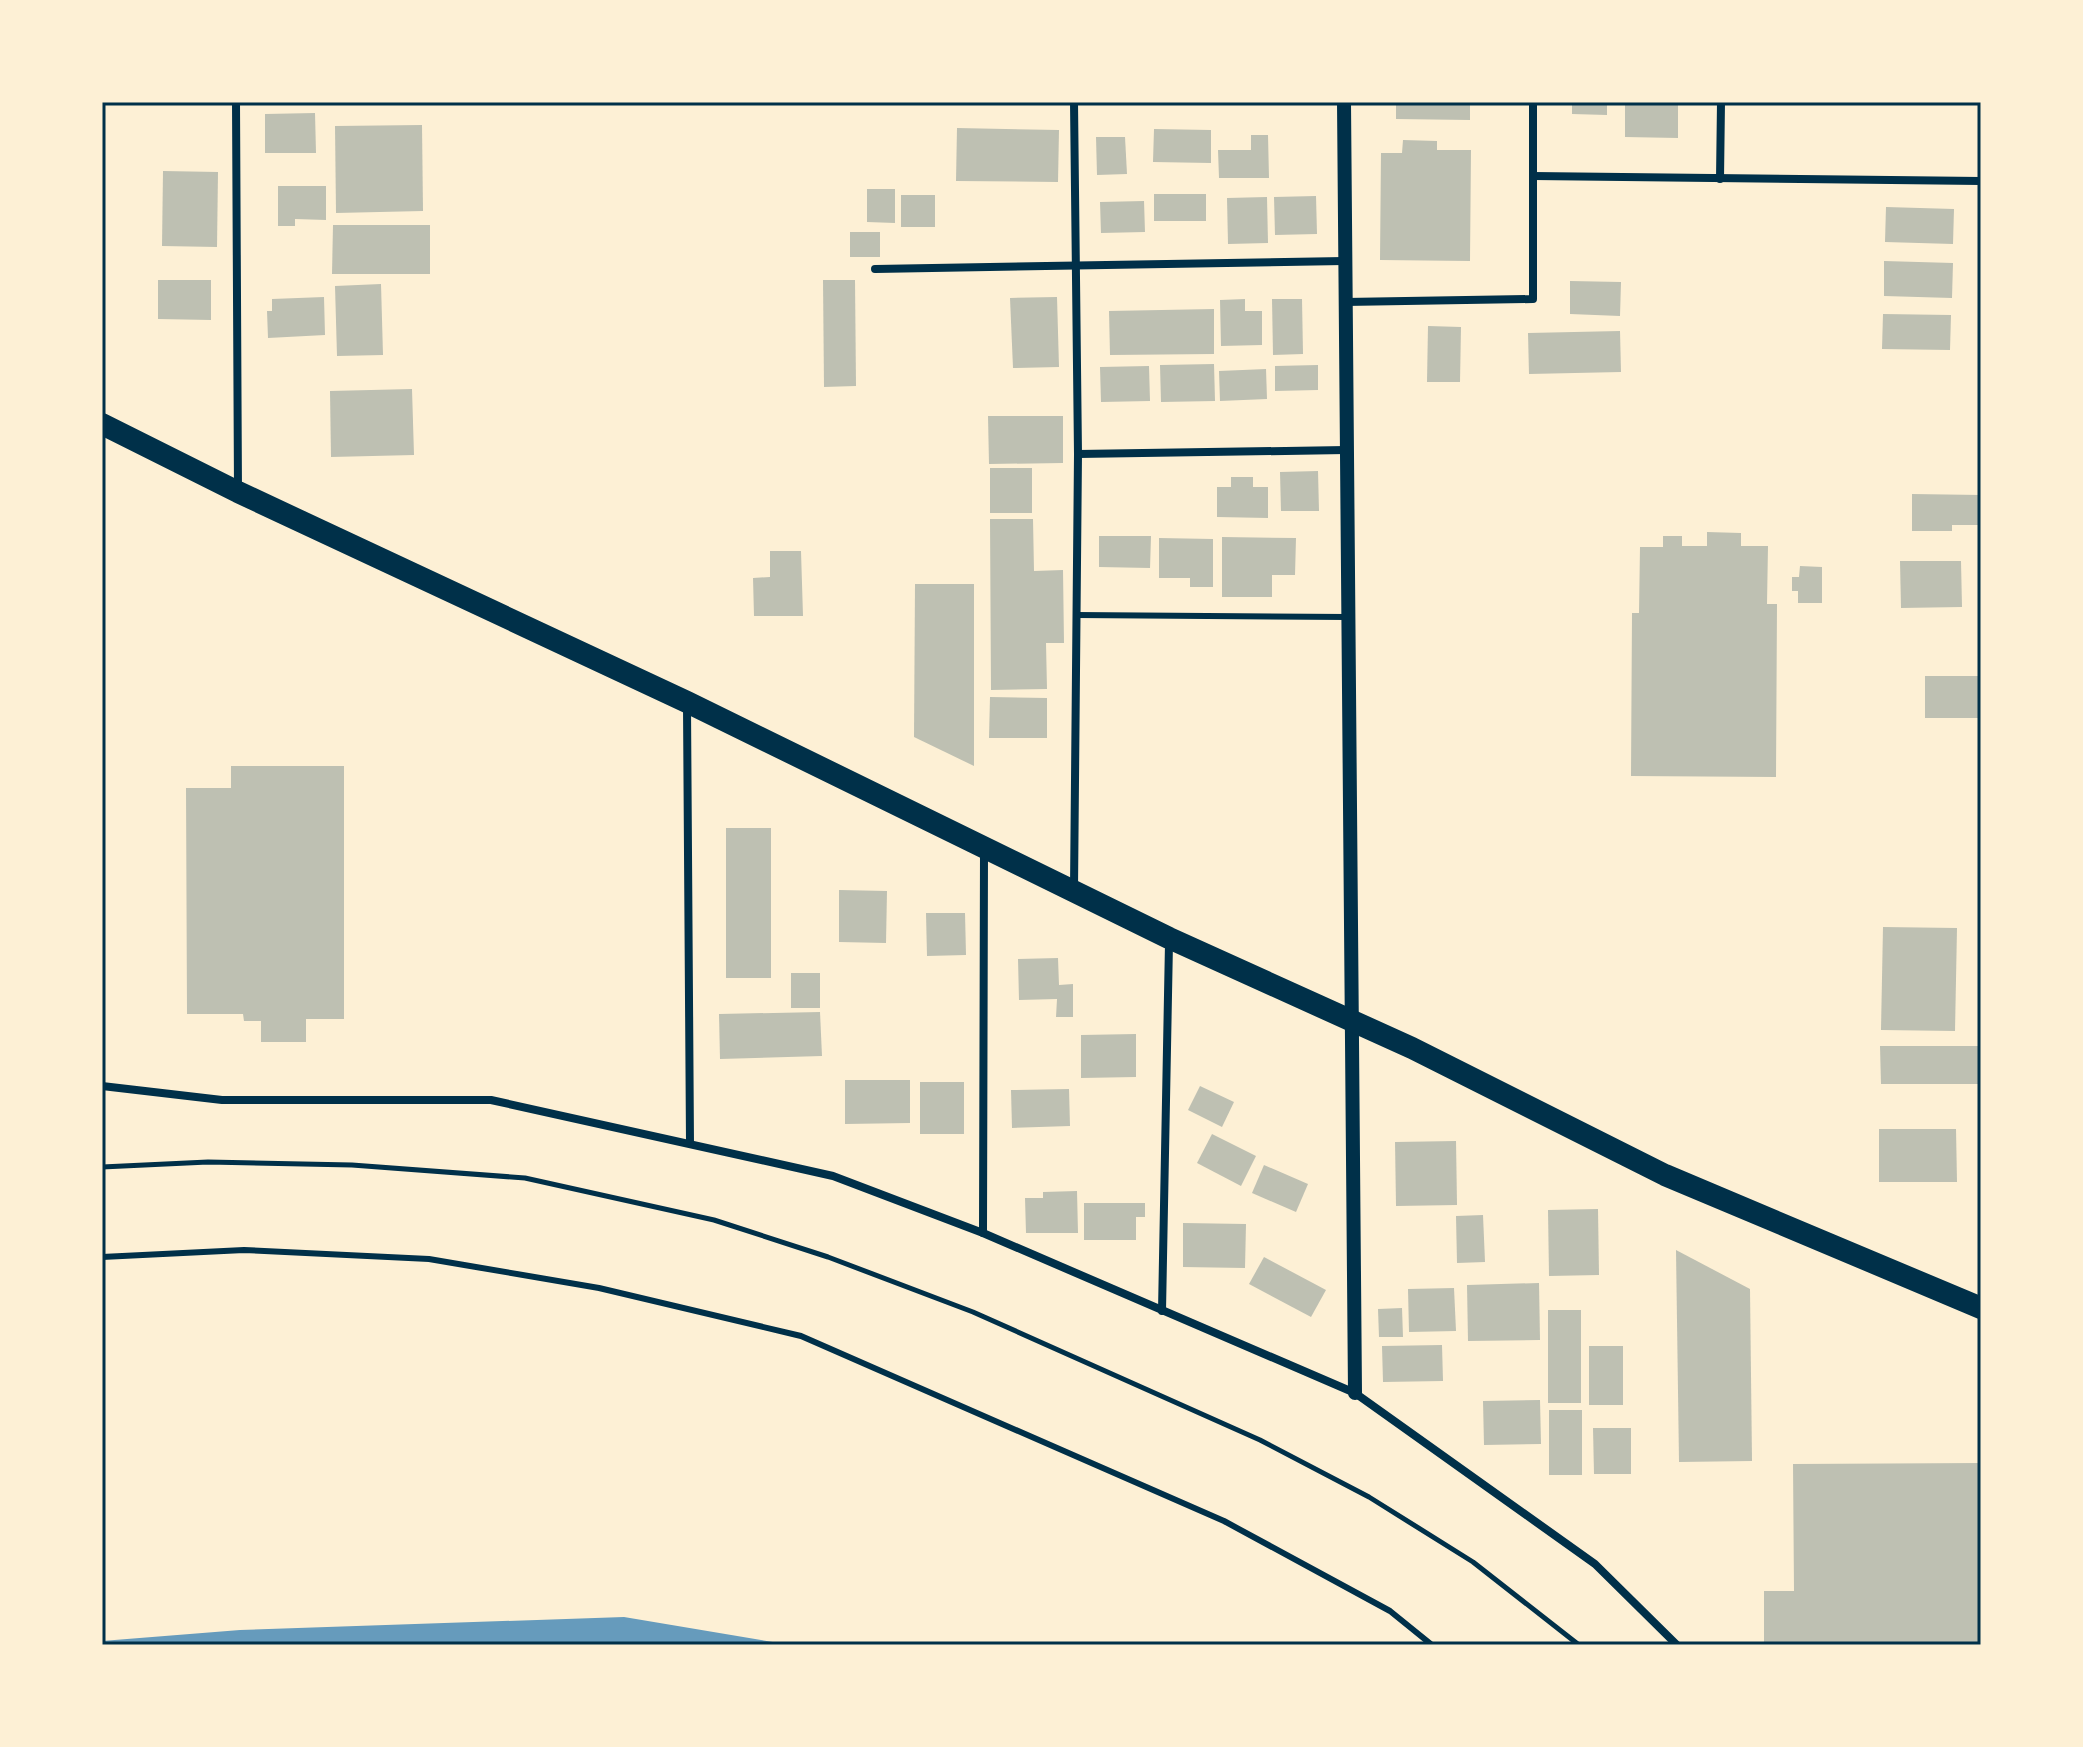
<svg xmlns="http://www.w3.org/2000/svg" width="2083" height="1747" font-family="Barlow,sans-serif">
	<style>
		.water { fill: #669bbc }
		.building { fill: #bec0b2 }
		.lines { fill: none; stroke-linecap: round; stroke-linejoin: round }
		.path { stroke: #003049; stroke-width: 5 }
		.service { stroke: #003049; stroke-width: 6 }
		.minor { stroke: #003049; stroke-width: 8 }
		.tertiary { stroke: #003049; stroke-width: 14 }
		.trunk { stroke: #003049; stroke-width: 22 }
		.neatline { fill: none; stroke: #003049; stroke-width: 3 }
	</style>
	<rect width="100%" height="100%" fill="#fdf0d5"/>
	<path class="water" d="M624,1617L791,1645H102V1641L240,1630Z"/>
	<g class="building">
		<path d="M1396,102H1470V120L1396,119Z"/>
		<path d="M1572,102H1607V115L1572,114Z"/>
		<path d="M1625,102H1678V138L1625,137Z"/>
		<path d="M315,113L316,153H265V114Z"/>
		<path d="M422,125L423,211L336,213L335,126Z"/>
		<path d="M957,128L1059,130L1058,182L956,181Z"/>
		<path d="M1154,129L1211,130V163L1153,162Z"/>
		<path d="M1251,135H1268L1269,178H1219L1218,150H1251Z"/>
		<path d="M1096,137H1125L1127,174L1097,175Z"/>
		<path d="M1403,140L1437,141V150H1471L1470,261L1380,260L1381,153H1402Z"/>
		<path d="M163,171L218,172L217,247L162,246Z"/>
		<path d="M278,186H326V220L295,219V226H278Z"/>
		<path d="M867,189H895V223L867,222Z"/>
		<rect x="1154" y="194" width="52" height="27"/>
		<rect x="901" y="195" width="34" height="32"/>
		<path d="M1316,196L1317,234L1275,235L1274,197Z"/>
		<path d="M1267,197L1268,243L1228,244L1227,198Z"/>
		<path d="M1144,201L1145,232L1101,233L1100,202Z"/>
		<path d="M1886,207L1954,209L1953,244L1885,242Z"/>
		<path d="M333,225H430V274H332Z"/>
		<rect x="850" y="232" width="30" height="25"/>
		<path d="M1884,261L1953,263L1952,298L1884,296Z"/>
		<path d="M158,280H211V320L158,319Z"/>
		<path d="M823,280H855L856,386L824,387Z"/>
		<path d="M1570,281L1621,282L1620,316L1570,314Z"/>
		<path d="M381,284L383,355L337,356L335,286Z"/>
		<path d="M324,297L325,335L268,338L267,311H272V299Z"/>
		<path d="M1057,297L1059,367L1013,368L1010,298Z"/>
		<path d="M1245,299V311H1262V345L1221,346L1220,300Z"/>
		<path d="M1272,299H1302L1303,354L1273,355Z"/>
		<path d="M1214,309V354L1110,355L1109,311Z"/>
		<path d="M1883,314L1951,315L1950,350L1882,349Z"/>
		<path d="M1428,326L1461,327L1460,382H1427Z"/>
		<path d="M1620,331L1621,372L1529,374L1528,333Z"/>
		<path d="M1214,364L1215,401L1161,402L1160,365Z"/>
		<path d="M1318,365V390L1275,391V366Z"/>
		<path d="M1149,366L1150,401L1101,402L1100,367Z"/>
		<path d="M1266,369L1267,399L1220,401L1219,371Z"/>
		<path d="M412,389L414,455L331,457L330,391Z"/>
		<path d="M988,416H1063V463L989,464Z"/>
		<rect x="990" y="468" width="42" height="45"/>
		<path d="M1318,471L1319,511H1281L1280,472Z"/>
		<path d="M1231,477H1253V487H1268V518L1217,517V487H1231Z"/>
		<path d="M1912,494L1981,495V525H1952V531H1912Z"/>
		<path d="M990,519H1033L1034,571L1063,570L1064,643H1046L1047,689L991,690Z"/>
		<path d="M1707,532L1741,533V546H1768L1767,604H1777L1776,777L1631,776L1632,613H1639L1640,547H1663V536H1682V546H1707Z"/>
		<path d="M1099,536H1151L1150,568L1099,567Z"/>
		<path d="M1222,537L1296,538L1295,575H1272V597H1222Z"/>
		<path d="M1159,538L1213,539V587H1190V578H1159Z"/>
		<path d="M770,551H801L803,616H754L753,578L770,577Z"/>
		<path d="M1900,561H1961L1962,607L1901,608Z"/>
		<path d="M1800,566L1822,567V603H1798V591H1792V577H1799Z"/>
		<path d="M915,584H974V766L914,737Z"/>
		<rect x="1925" y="676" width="56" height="42"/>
		<path d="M990,697L1047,698V738H989Z"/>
		<path d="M231,766H344V1019H306V1042H261V1021H244L243,1014H187L186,788H231Z"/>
		<rect x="726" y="828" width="45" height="150"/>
		<path d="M839,890L887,891L886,943L839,942Z"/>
		<path d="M926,913H965L966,955L927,956Z"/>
		<path d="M1883,927L1957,928L1955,1031L1881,1030Z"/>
		<path d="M1058,958L1059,985L1073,984V1017H1056L1057,999L1019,1000L1018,959Z"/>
		<rect x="791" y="973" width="29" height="35"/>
		<path d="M820,1012L822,1056L720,1059L719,1014Z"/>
		<path d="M1136,1034V1077L1081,1078V1035Z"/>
		<path d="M1880,1046H1981V1084H1881Z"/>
		<path d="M845,1080H910V1123L845,1124Z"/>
		<rect x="920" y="1082" width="44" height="52"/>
		<path d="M1200,1086L1234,1102L1222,1127L1188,1110Z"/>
		<path d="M1069,1089L1070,1126L1012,1128L1011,1090Z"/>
		<path d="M1879,1129H1956L1957,1182H1879Z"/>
		<path d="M1212,1134L1256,1156L1241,1186L1197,1163Z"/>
		<path d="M1456,1141L1457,1205L1396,1206L1395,1142Z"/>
		<path d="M1264,1165L1308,1184L1296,1212L1252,1193Z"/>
		<path d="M1077,1191L1078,1233H1026L1025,1198H1043V1192Z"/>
		<path d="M1084,1203H1145V1217H1136V1240H1084Z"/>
		<path d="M1598,1209L1599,1275L1549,1276L1548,1210Z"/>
		<path d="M1483,1215L1485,1262L1457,1263L1456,1216Z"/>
		<path d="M1183,1223L1246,1224L1245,1268L1183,1267Z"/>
		<path d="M1676,1250L1750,1289L1752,1461L1679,1462Z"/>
		<path d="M1264,1257L1326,1290L1311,1317L1249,1284Z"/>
		<path d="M1539,1283L1540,1340L1468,1341L1467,1285Z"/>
		<path d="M1454,1288L1456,1331L1409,1332L1408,1289Z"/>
		<path d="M1402,1308L1403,1337H1379L1378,1309Z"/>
		<rect x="1548" y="1310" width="33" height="93"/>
		<path d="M1442,1345L1443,1381L1383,1382L1382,1346Z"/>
		<rect x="1589" y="1346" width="34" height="59"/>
		<path d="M1540,1400L1541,1444L1484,1445L1483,1401Z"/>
		<rect x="1549" y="1410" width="33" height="65"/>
		<path d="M1593,1428H1631V1474H1594Z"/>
		<path d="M1981,1463V1645H1764V1591H1794L1793,1464Z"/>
	</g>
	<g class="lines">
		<path class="path" d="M102,1167L208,1162L352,1165L525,1178L714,1220L828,1257L973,1312L1260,1440L1369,1497L1473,1562L1579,1645"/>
		<g class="service">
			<path d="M1076,615L1347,617"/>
			<path d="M102,1257L244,1250L429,1259L599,1288L801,1336L1224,1521L1390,1611L1432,1645"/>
		</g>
		<g class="minor">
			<path d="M236,102L238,491"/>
			<path d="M1533,176L1981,181"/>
			<path d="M1720,179L1721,102"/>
			<path d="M875,269L1344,261"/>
			<path d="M1345,302L1533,299V102"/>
			<path d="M1078,454L1346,450"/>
			<path d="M687,707L690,1143"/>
			<path d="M1074,889L1078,454L1074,102"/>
			<path d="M102,1086L222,1100H491L833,1176L983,1233L1355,1393L1595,1564L1677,1645"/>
			<path d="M983,1233L984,851"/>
			<path d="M1162,1311L1169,943"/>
		</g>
		<path class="tertiary" d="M1344,102L1355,1393"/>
		<path class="trunk" d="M102,424L238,492L687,702L1169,938L1412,1048L1665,1175L1981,1308"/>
	</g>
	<rect width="2083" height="1747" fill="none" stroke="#fdf0d5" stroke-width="208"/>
	<rect x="104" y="104" width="1875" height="1539" class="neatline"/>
</svg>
